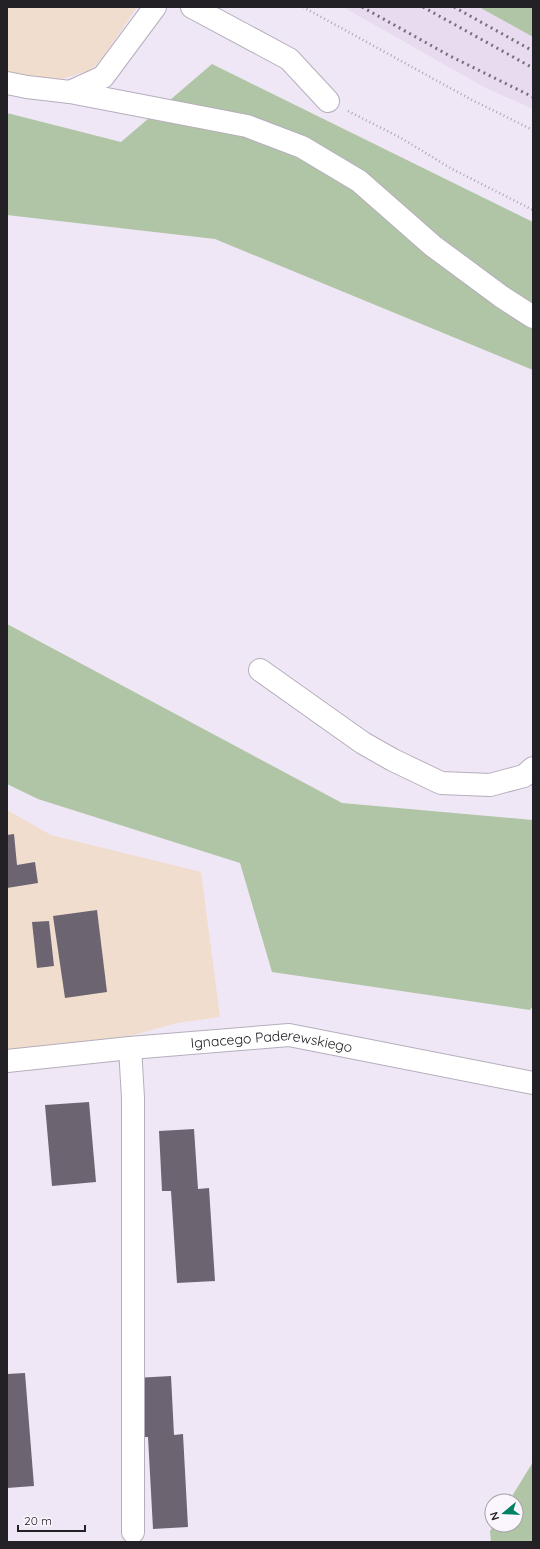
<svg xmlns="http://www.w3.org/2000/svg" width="540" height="1549" font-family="Quicksand,sans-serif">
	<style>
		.commercial { fill: #f0ddcd }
		.built { fill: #e8dbf0 }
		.green { fill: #afc5a6 }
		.building { fill: #6c6571 }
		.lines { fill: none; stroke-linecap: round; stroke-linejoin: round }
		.minor-casing { stroke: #b6aebc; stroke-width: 24 }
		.path { stroke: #aca5b0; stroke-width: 2.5; stroke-dasharray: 1 3; stroke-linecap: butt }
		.minor { stroke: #fff; stroke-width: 22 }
		.rail { stroke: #76717a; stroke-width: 3; stroke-dasharray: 2 4; stroke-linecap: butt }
		.labels { text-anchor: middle; stroke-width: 4; stroke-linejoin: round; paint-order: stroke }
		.street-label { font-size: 14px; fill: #242126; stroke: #fbf5fe }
	</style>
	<rect width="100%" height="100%" fill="#efe7f5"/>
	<g class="commercial">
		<path d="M7,7H137L103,57L94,67L88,71L62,79L41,82L7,78Z"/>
		<path d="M7,810L51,835L201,872L220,1017L177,1023L101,1044L7,1051Z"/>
	</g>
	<path class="built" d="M343,7H479L533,37V109L484,87Z"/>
	<g class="green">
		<path d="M479,7H533V37Z"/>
		<path d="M212,64L533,222V370L215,239L7,215V113L121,142Z"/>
		<path d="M7,624L342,803L533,820V1006L530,1010L272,972L240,863L38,799L7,784Z"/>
		<path d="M533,1462V1542H491L490,1531L494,1525H516V1501H509Z"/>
	</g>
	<g class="building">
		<path d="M14,834L17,865L35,862L38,883L7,888V835Z"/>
		<path d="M97,910L107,992L65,998L53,916Z"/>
		<path d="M49,921L54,966L37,968L32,922Z"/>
		<path d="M89,1102L96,1182L52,1186L45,1105Z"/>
		<path d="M194,1129L198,1189L209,1188L215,1281L177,1283L171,1191H162L159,1131Z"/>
		<path d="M25,1373L34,1486L7,1488V1374Z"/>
		<path d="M171,1376L174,1435L183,1434L188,1527L153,1529L148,1437H139L135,1378Z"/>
	</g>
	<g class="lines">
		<g class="minor-casing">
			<g id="minor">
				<path d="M192,7L289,59L328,101"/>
				<path d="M7,83L27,87L70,92L247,126L302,147L359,181L433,246L502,297L533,317"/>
				<path d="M70,92L103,77L155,7"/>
				<path d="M260,670L363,743L393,760L441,783L490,785L524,776L533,768"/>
				<path d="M130,1048L133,1098V1532"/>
				<path id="s1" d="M7,1061L130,1048L289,1035L533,1083"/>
			</g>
		</g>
		<g class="path">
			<path d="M303,7L472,100L533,130"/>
			<path d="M348,111L401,138L452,169L533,210"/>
		</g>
		<use href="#minor" class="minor"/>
		<g class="rail">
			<path d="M362,7L450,56L533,97"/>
			<path d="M423,7L533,68"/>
			<path d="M454,7L533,51"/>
		</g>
	</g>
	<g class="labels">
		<g class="street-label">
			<text dy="5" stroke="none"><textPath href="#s1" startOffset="266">Ignacego Paderewskiego</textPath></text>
		</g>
	</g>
	<rect width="540" height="1549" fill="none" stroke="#242126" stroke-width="16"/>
	<g transform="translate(504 1513) rotate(252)"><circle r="19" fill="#fbf5fe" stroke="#a5a0a8"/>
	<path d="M0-3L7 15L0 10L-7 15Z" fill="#008264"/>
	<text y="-6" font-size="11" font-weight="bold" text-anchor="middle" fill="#242126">N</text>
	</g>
	<path d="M18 1525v6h67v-6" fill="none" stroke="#242126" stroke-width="2"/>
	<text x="24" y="1525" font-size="12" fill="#242126" stroke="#fbf5fe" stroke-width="3" paint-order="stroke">20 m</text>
</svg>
